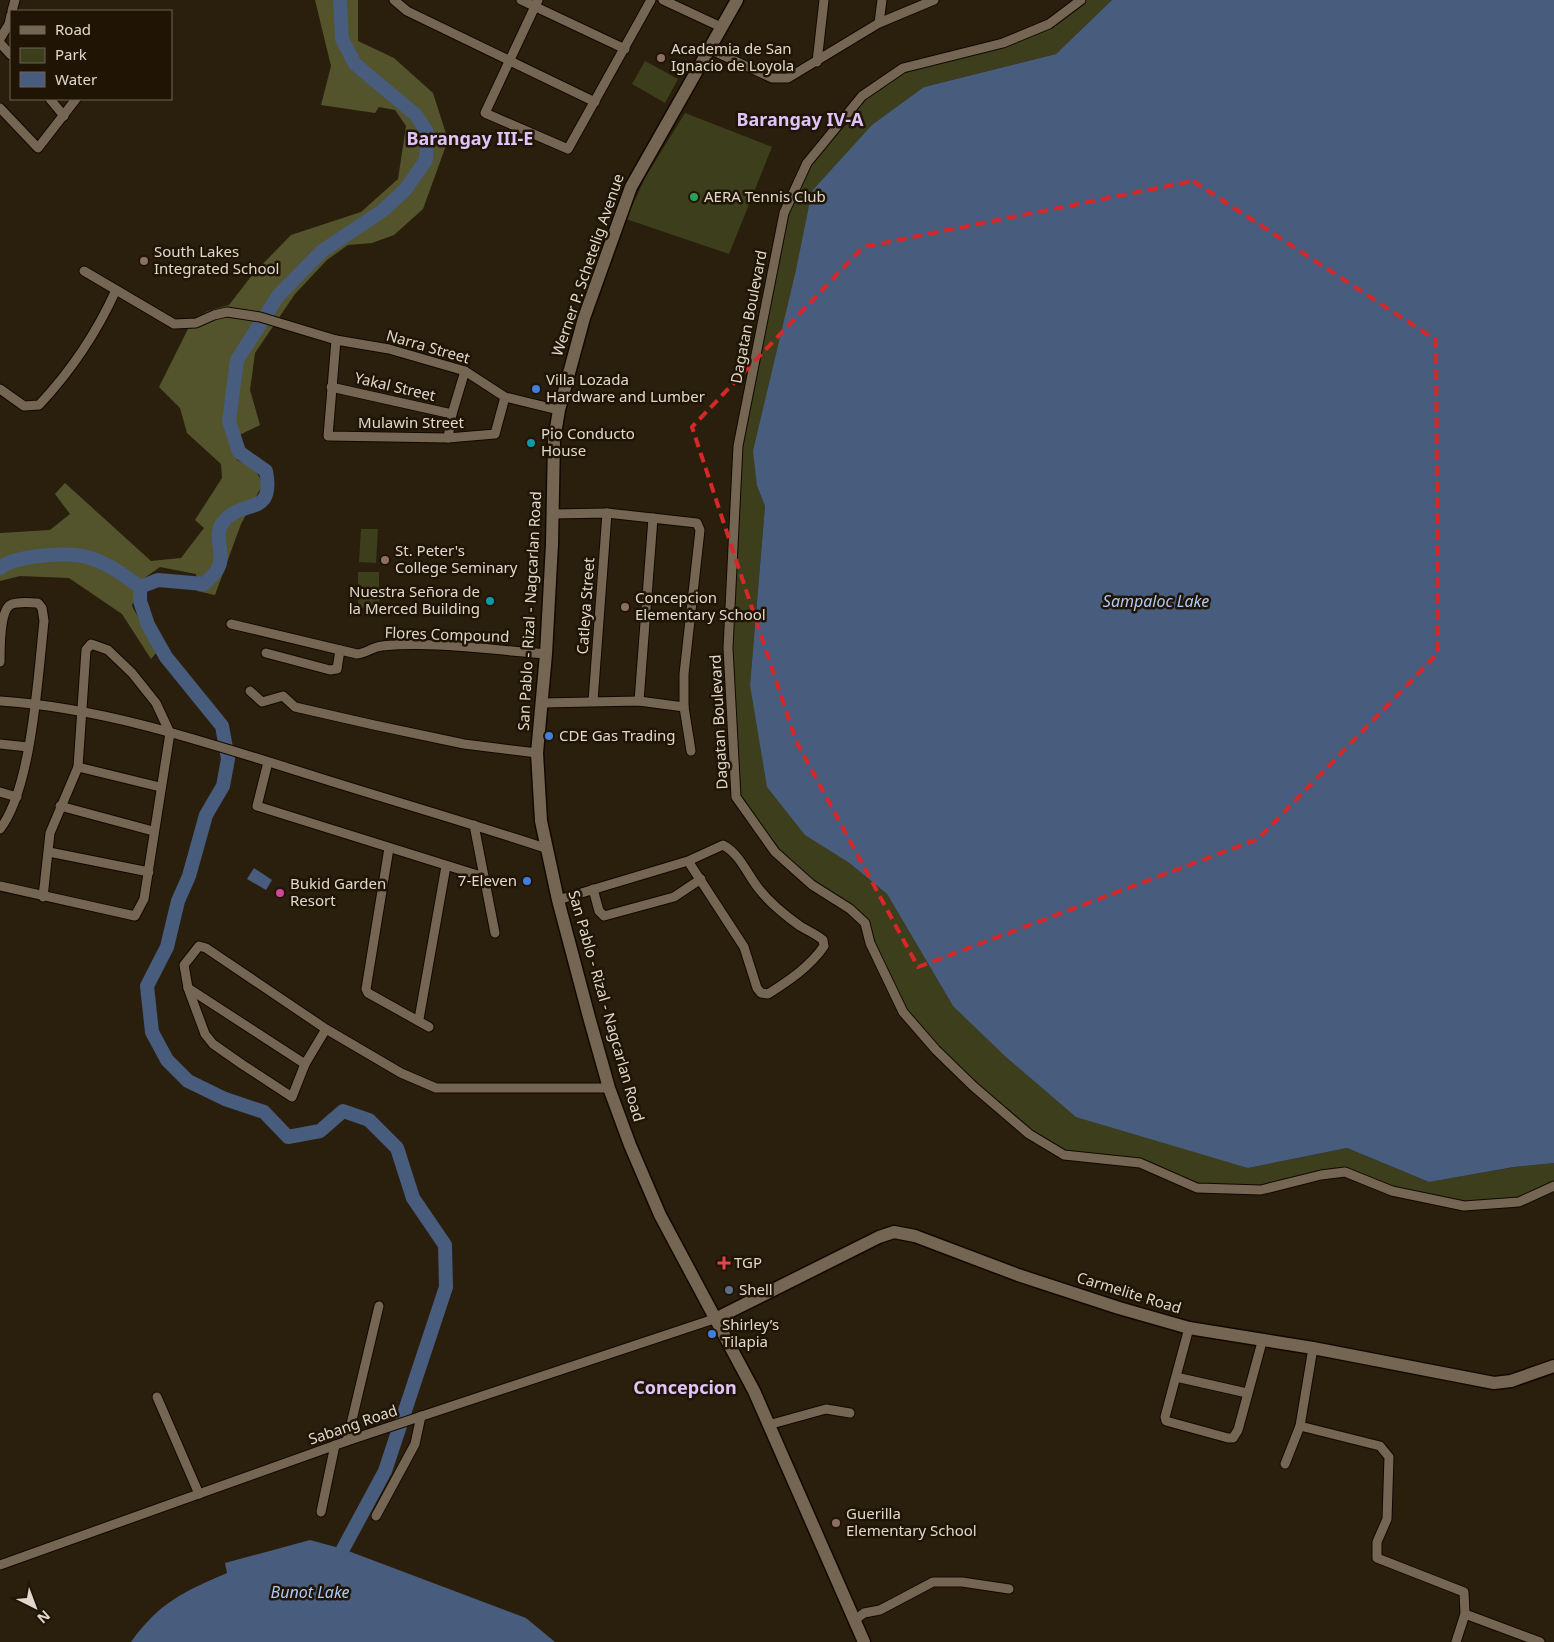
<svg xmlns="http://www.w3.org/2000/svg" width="1554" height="1642" font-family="'Noto Sans',sans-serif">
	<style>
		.green { fill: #3d3e1c }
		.forest { fill: #53542c }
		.water { fill: #485c7e }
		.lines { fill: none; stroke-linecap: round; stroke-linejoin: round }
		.river { stroke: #485c7e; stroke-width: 14 }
		.street-casing { stroke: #120800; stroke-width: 11 }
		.secondary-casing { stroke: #120800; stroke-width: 15 }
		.street { stroke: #746653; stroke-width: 9 }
		.secondary { stroke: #746653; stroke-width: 12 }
		.marked { fill: none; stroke: #d62828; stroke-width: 4; stroke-dasharray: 10 6; stroke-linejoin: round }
		.education-dot { fill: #8d6e63; stroke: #201505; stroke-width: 2 }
		.leisure-dot { fill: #2e9e5b; stroke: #201505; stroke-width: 2 }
		.shop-dot { fill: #3f7fe0; stroke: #201505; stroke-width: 2 }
		.culture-dot { fill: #0f9aa8; stroke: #201505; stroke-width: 2 }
		.hotel-dot { fill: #d1479c; stroke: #201505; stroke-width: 2 }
		.health-dot { fill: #e0444e; stroke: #201505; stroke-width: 2 }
		.service-dot { fill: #5c6f8a; stroke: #201505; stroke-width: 2 }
		.labels { text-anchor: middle; stroke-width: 5; stroke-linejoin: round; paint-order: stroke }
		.poi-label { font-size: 15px; fill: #e0d8cd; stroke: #201505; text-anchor: start }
		.street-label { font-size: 15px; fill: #e0d8cd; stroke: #201505 }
		.water-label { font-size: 16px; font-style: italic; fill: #acc9f7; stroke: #201505 }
		.quarter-label { font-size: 18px; font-weight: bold; fill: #dfc3fa; stroke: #201505 }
	</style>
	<rect width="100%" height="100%" fill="#2a1f0d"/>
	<g class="green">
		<path d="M1081,0H1112L1056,54L924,87L812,191L757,486L765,506L750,685L848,862L887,894L953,1006L1248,1168L1347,1148L1429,1182L1515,1167L1554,1163V1186L1519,1202L1464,1206L1392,1191L1345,1172L1261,1190L1197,1188L1140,1163L1064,1155L1029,1134L903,1012L865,923L775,852L736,797L728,648L738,446L784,213L807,163L862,96L903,68L1003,43L1049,24Z"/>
		<path d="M645,61L678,79L665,103L632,84Z"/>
		<path d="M685,113L772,147L729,254L626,219L646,176Z"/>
		<path d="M361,529H378L376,563L359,562Z"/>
		<path d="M358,572H379V607L358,608Z"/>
	</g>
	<path class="forest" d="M315,0H358V41L394,58L433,93L448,140L423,209L394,235L372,243L348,245L327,260L295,294L255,353L250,390L260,425L229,440L237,460L255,469L263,484L241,524L215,595L197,591L196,574L160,567L140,581L132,606L157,652L151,659L122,614L69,578L20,576L0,581V533L50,530L70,514L55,494L65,483L151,561L181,558L204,528L195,520L222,478L221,464L187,433L180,408L159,387L193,319L208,311L229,305L253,274L291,235L361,212L398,179L406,126L395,110L379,107L375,113L321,105L331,66Z"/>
	<g class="water">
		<path d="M1112,0H1554V1163L1514,1167L1429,1182L1347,1148L1248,1168L1076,1117L1006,1057L953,1006L887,894L848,862L805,835L767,787L750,685L765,506L757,486L753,451L796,270L812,191L872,125L924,87L1056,54Z"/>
		<path d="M254,868L272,880L266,890L247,879Z"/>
		<path d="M310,1540L343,1549L526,1618L555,1642H131C160,1602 183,1592 227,1573L225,1563Z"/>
	</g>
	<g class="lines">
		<g class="river">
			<path d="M0,568C16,555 71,551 90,558C109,564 124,575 140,587"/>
			<path d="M140,587V601L148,625L166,657L222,726L228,759L223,786L206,815L189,876L178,901L167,947L147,986L152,1032L167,1060L188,1081L225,1099L264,1112L288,1137L320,1131L343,1111L369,1120L397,1148L413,1198L445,1245L446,1287L385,1471L343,1549"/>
			<path d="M140,587L158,580L204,584C208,580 214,575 217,570C227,555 212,537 223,522C242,498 275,518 266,471L239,452L229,421L237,360L278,296L322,251L382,211L405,190L426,160L427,132L416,115L355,64L342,39L340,0"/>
		</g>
		<g class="street-casing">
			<g id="street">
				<path d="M394,0L407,11L595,102"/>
				<path d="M521,0L625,49"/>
				<path d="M538,0L485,113L568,149L651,0"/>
				<path d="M663,0L721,27"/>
				<path d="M1081,0L1049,24L1003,43L903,68L862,96L807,163L784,213L738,446L728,648L736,797L775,852L812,885L850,909L865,923L870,943L903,1012L936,1050L973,1086L1029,1134L1064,1155L1140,1163L1197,1188L1261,1190L1321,1175L1345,1172L1392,1191L1464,1206L1519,1202L1554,1186"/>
				<path d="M12,11L15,0"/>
				<path d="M879,23L882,0"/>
				<path d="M0,39L9,24L11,15"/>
				<path d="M0,43L11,55"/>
				<path d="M709,49L772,78H788L879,23L934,0"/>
				<path d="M817,62L824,0"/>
				<path d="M50,99L64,116"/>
				<path d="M0,108L38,148L76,99"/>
				<path d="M84,271L174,324L196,323L214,315L227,312L260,317L336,340L389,349L465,371L505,397L559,410"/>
				<path d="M336,340L328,436L448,438L495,434L505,397"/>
				<path d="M331,387L452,414"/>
				<path d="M0,389L24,406L39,405C71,371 97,332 116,290"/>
				<path d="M448,438L452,414L465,371"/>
				<path d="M553,514L607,513L697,523L700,530L684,674V707L691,751"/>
				<path d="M231,624L357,654C367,653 372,647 382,646C434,641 493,650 546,654"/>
				<path d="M266,653L330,670L337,669L340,650"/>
				<path d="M0,662C0,649 0,612 10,605C18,601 30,603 38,603L42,608L44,621C38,675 32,788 0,829"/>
				<path d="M250,691L262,702L283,696L295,707L374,725L464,744L537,753"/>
				<path d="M0,701C108,708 214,745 317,777C393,801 470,823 545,848"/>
				<path d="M593,701L607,513"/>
				<path d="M639,701L653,518"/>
				<path d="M542,703L639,701L684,707"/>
				<path d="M0,744L28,747"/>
				<path d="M268,762L257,806L484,877"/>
				<path d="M78,767L160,787"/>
				<path d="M0,792L17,797"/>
				<path d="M60,806L153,831"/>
				<path d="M474,825L495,933"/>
				<path d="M389,848L366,989L368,993L429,1027"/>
				<path d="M49,852L149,872"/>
				<path d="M0,886L135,916L144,899L170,733L156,703L132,673L108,650L91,644L86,650L78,767L50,833L43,897"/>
				<path d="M593,889L599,911L604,916L674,897L701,879"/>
				<path d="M558,900L688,861L723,845C740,854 747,874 759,889C770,903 786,916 800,926C808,931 816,934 823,940L824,946C811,966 787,982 768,994L761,993L757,988L744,947L688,861"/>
				<path d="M188,988L305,1064"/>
				<path d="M419,1019L446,866"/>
				<path d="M326,1029L305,1064L292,1097L243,1065L213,1044L205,1034L188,988L184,965L199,946L206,948L326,1029L401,1073L436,1088H609"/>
				<path d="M1189,1328L1165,1417L1166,1421L1228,1438H1233L1238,1430L1262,1342"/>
				<path d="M1176,1377L1247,1393"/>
				<path d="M157,1397L199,1494"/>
				<path d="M768,1425L826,1409L850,1413"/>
				<path d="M1300,1426L1380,1446L1389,1457L1387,1519L1377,1542V1558L1464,1592L1465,1614L1456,1642"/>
				<path d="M347,1441L379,1306"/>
				<path d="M1285,1464L1300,1426L1313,1348"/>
				<path d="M321,1512L335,1445"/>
				<path d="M376,1516L415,1444L421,1416"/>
				<path d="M0,1565L347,1441L717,1318"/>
				<path d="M1465,1614L1540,1642"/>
				<path d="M855,1620L864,1613L880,1610L933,1582H962L1009,1589"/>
			</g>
		</g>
		<g class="secondary-casing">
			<g id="secondary">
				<path d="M737,0L631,187L584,318L559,410L554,440L552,544L546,654L537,753L541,821L558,900L589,1017L609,1088L630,1145L660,1215L754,1391L864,1642"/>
				<path d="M717,1318L879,1237L894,1232L915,1236L1018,1275L1119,1308L1189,1328L1313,1348L1494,1383L1511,1381L1554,1366"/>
			</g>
		</g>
		<use href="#street" class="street"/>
		<use href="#secondary" class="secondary"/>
	</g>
	<path class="marked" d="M1193,181L1436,340L1438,653L1258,839L918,967L796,741L692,427L863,247Z"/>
	<g class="education-dot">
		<circle cx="661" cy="58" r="5"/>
		<circle cx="144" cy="261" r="5"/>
		<circle cx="385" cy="560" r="5"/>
		<circle cx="625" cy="607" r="5"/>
		<circle cx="836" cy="1523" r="5"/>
	</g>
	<circle class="leisure-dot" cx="694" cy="197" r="5"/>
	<g class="shop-dot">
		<circle cx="536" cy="389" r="5"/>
		<circle cx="549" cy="736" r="5"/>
		<circle cx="527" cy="881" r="5"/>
		<circle cx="712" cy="1334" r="5"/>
	</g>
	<g class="culture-dot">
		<circle cx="531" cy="443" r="5"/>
		<circle cx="490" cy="601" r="5"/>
	</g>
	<circle class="hotel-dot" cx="280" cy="893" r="5"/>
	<path class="health-dot" d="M721.5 1255.5h5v5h5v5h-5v5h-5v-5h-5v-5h5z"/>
	<circle class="service-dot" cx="729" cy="1290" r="5"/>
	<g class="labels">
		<g class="poi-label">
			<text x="671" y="54">Academia de San<tspan x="671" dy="17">Ignacio de Loyola</tspan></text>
			<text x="704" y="202">AERA Tennis Club</text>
			<text x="154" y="257">South Lakes<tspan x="154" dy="17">Integrated School</tspan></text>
			<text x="546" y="385">Villa Lozada<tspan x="546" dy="17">Hardware and Lumber</tspan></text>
			<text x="541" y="439">Pio Conducto<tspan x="541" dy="17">House</tspan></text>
			<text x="395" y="556">St. Peter's<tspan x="395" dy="17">College Seminary</tspan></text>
			<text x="480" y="597" text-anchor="end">Nuestra Señora de<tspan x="480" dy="17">la Merced Building</tspan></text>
			<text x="635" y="603">Concepcion<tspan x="635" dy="17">Elementary School</tspan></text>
			<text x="559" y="741">CDE Gas Trading</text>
			<text x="517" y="886" text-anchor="end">7-Eleven</text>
			<text x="290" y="889">Bukid Garden<tspan x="290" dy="17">Resort</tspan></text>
			<text x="734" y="1268">TGP</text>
			<text x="739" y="1295">Shell</text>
			<text x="722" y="1330">Shirley’s<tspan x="722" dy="17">Tilapia</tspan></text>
			<text x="846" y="1519">Guerilla<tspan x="846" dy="17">Elementary School</tspan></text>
		</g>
		<g class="street-label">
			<text transform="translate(588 265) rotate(-71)" y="5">Werner P. Schetelig Avenue</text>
			<text transform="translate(749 317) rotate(-79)" y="5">Dagatan Boulevard</text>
			<text transform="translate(428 347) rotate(16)" y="5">Narra Street</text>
			<text transform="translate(395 387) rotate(13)" y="5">Yakal Street</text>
			<text x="411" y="428">Mulawin Street</text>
			<text transform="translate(586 606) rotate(-86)" y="5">Catleya Street</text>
			<text transform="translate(530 611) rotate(-87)" y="5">San Pablo - Rizal - Nagcarlan Road</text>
			<text transform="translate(447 635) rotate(2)" y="5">Flores Compound</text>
			<text transform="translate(719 722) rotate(-93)" y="5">Dagatan Boulevard</text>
			<text transform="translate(606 1006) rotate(74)" y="5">San Pablo - Rizal - Nagcarlan Road</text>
			<text transform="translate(1129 1293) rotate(17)" y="5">Carmelite Road</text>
			<text transform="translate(353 1425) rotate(-19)" y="5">Sabang Road</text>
		</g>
		<g class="water-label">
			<text x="1156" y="607">Sampaloc Lake</text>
			<text x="310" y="1598">Bunot Lake</text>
		</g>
		<g class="quarter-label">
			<text x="800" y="126">Barangay IV-A</text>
			<text x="470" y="145">Barangay III-E</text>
			<text x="685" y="1394">Concepcion</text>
		</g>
	</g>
	<rect x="10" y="10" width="162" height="90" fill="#201505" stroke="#6d6355"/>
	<rect x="20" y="26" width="25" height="8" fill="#746653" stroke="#6d6355"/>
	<text x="55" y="35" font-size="15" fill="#e0d8cd">Road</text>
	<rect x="20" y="48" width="25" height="15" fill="#3d3e1c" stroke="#6d6355"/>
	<text x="55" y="60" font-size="15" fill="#e0d8cd">Park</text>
	<rect x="20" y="72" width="25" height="15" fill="#485c7e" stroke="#6d6355"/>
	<text x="55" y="85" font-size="15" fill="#e0d8cd">Water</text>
	<g transform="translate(35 1607) rotate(138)" stroke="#201505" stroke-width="4" paint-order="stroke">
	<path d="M0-4L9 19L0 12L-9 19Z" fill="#e0d8cd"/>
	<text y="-8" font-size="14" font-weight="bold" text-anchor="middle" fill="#e0d8cd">N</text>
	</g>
</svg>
